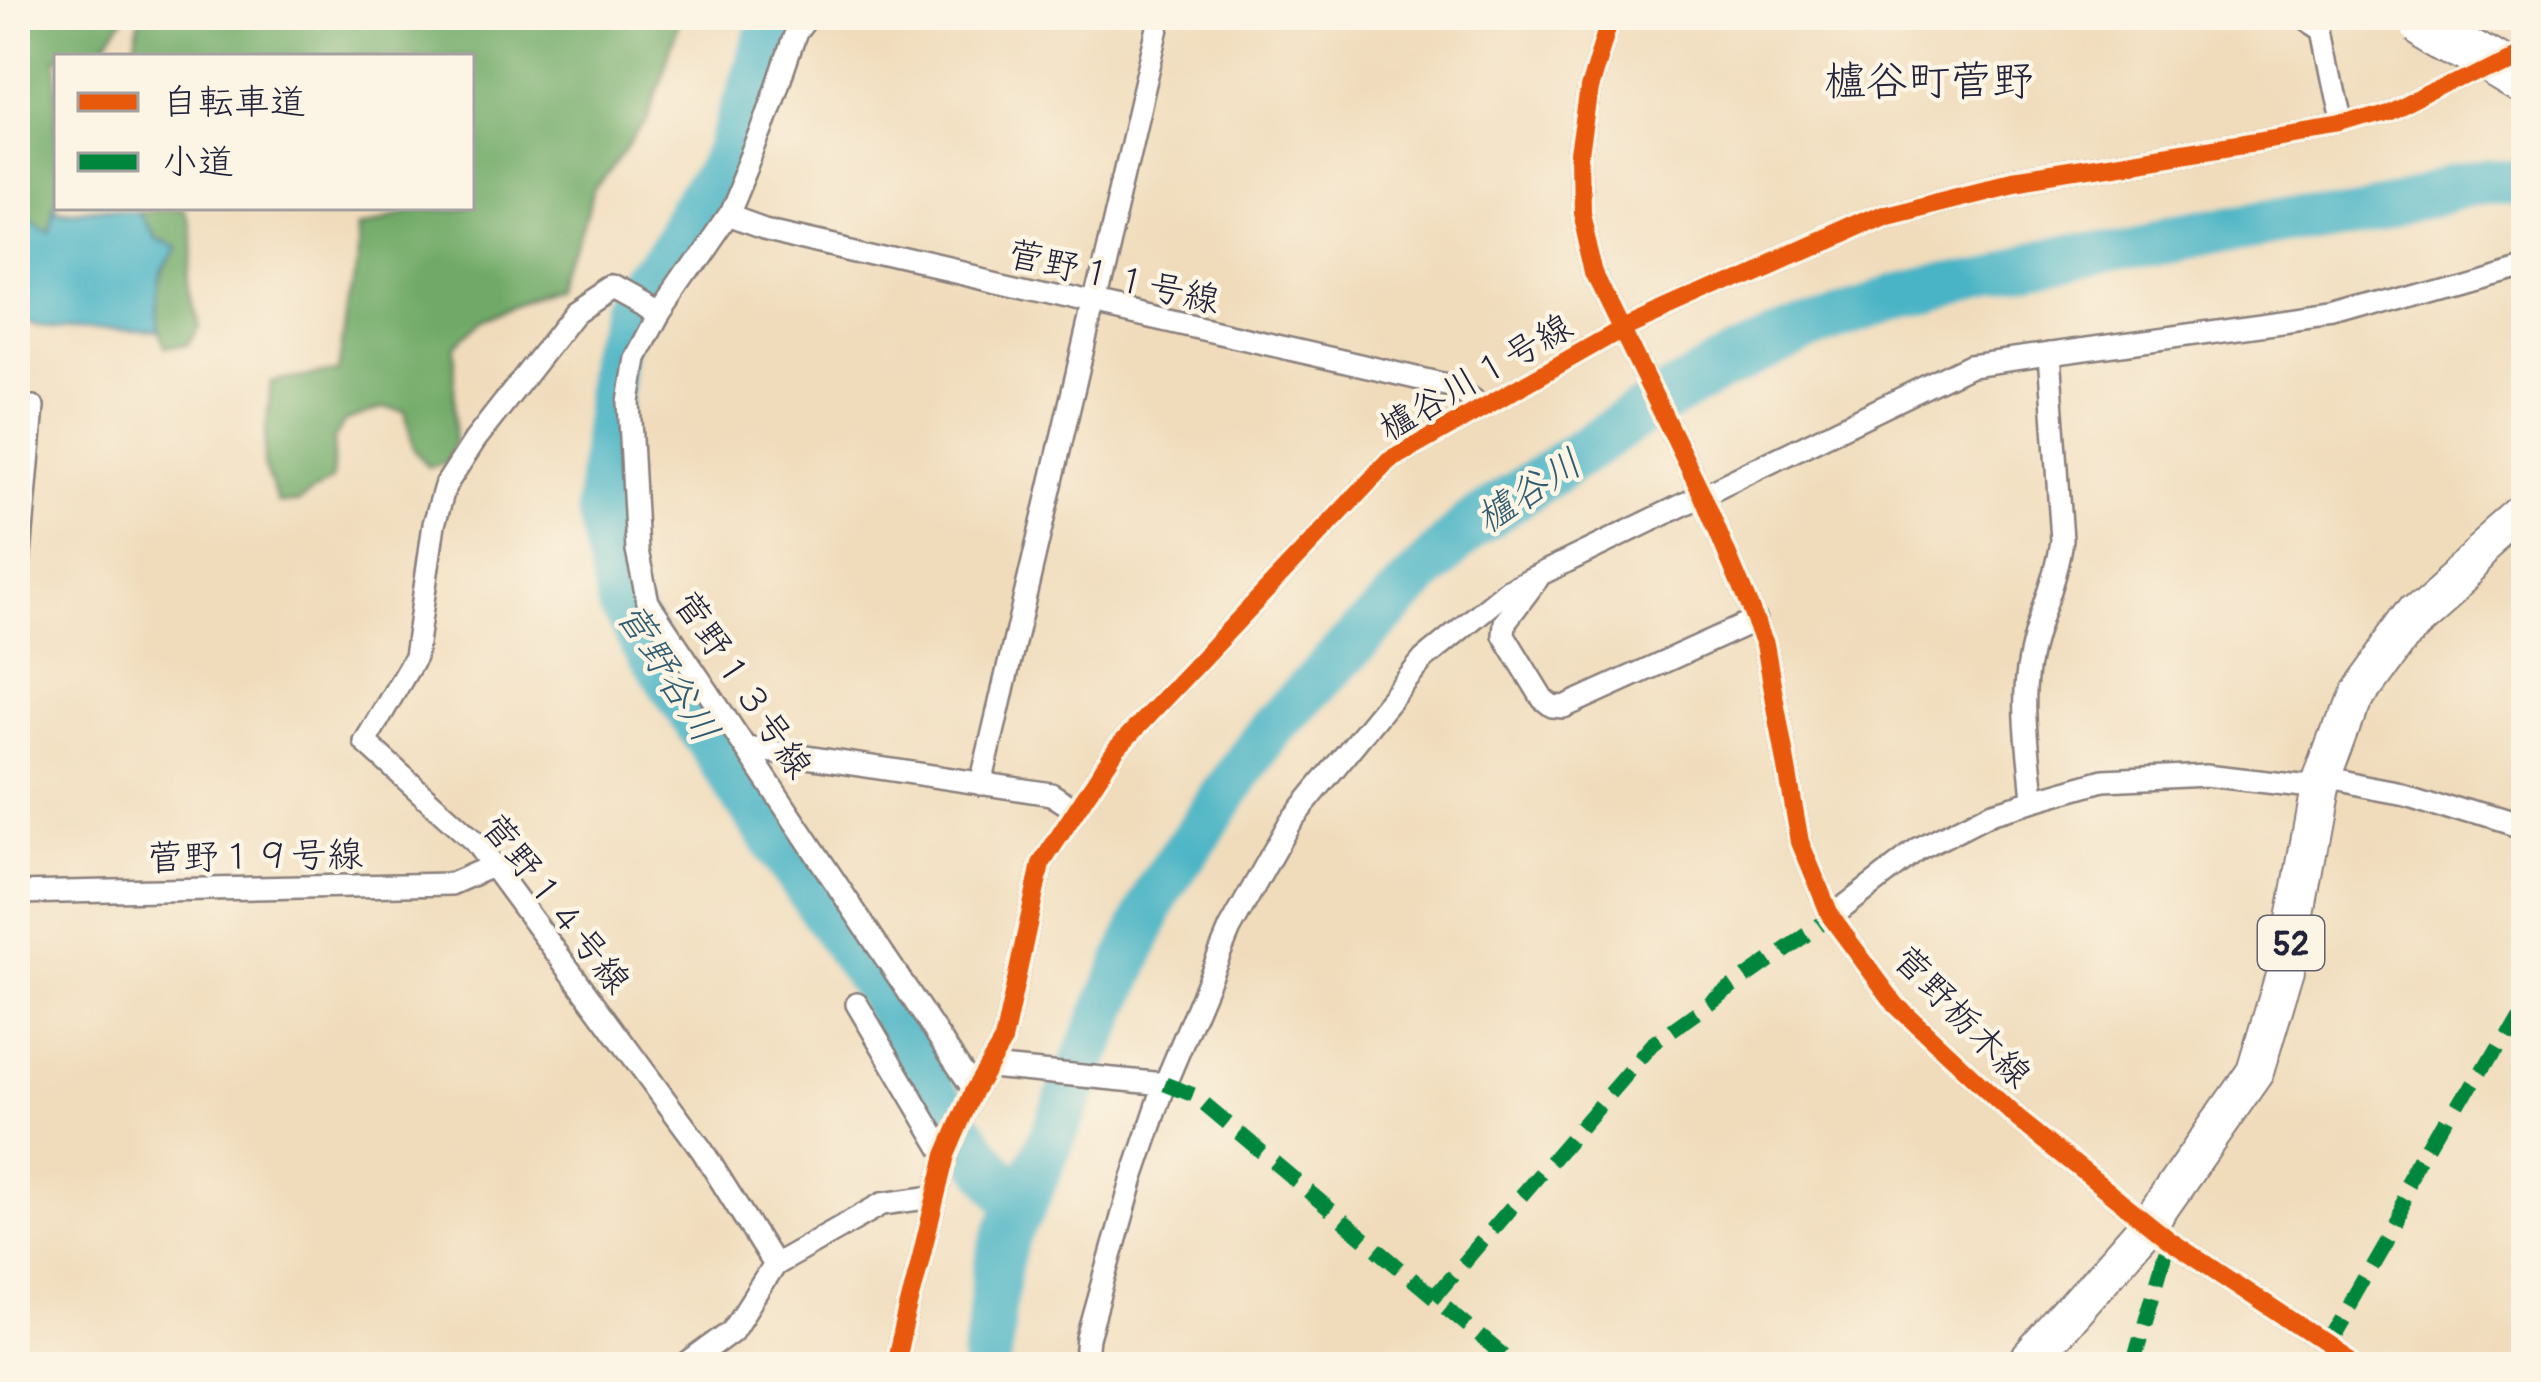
<svg xmlns="http://www.w3.org/2000/svg" width="2541" height="1382" font-family="Pangolin,'Klee One',sans-serif">
	<style>
		.forest { fill: #71aa68; stroke: #4a6652; stroke-width: 3 }
		.water { fill: #48b4c5; stroke: #356b80; stroke-width: 3 }
		.lines { fill: none; stroke-linecap: round; stroke-linejoin: round }
		.river { stroke: #48b4c5; stroke-width: 48 }
		.street-casing { stroke: #897f7b; stroke-width: 26 }
		.primary-casing { stroke: #897f7b; stroke-width: 40 }
		.street { stroke: #fff; stroke-width: 21 }
		.primary { stroke: #fff; stroke-width: 36 }
		.highway-bridge-casing { stroke: #897f7b; stroke-width: 46; stroke-linecap: butt }
		.highway-bridge { stroke: #fff; stroke-width: 42 }
		.quiet { stroke: #00873e; stroke-width: 15; stroke-dasharray: 30 15; stroke-linecap: butt }
		.cycleway-casing { stroke: #fcf5e5; stroke-width: 26 }
		.cycleway { stroke: #e8590c; stroke-width: 18 }
		.labels { text-anchor: middle; stroke-width: 9; stroke-linejoin: round; paint-order: stroke }
		.shield { fill: #fcf5e5; stroke: #63616e; stroke-width: 3 }
		.shield-label { font-size: 33px; font-weight: bold; fill: #22223b }
		.street-label { font-size: 36px; fill: #22223b; stroke: #fcf5e5 }
		.water-label { font-size: 39px; font-style: italic; fill: #315c72; stroke: #fcf5e5 }
		.quarter-label { font-size: 42px; fill: #22223b; stroke: #fcf5e5 }
	</style>
	<rect width="100%" height="100%" fill="#fcf5e5"/>
	<filter id="ink" filterUnits="userSpaceOnUse"><feTurbulence type="fractalNoise" baseFrequency=".00833" numOctaves="2"/><feDisplacementMap in="SourceGraphic" scale="24" xChannelSelector="R" yChannelSelector="G"/><feConvolveMatrix kernelMatrix="1 2 1 2 8 2 1 2 1" color-interpolation-filters="sRGB"/></filter>
	<filter id="wash" filterUnits="userSpaceOnUse"><feTurbulence type="fractalNoise" baseFrequency=".004" numOctaves="4" result="noise"/><feDisplacementMap in="SourceGraphic" scale="48" xChannelSelector="R" yChannelSelector="G"/><feGaussianBlur stdDeviation="2.7" result="paint"/><feColorMatrix in="noise" values="0 0 0 0 0 0 0 0 0 0 0 0 0 0 0 0 0 1.4 0 .05"/><feComposite in="paint" operator="in"/></filter>
	<g filter="url(#wash)">
		<rect width="100%" height="100%" fill="#f0dcbb"/>
		<g class="forest">
			<path d="M15,15H126L102,48V57H57V196L50,226L15,207Z"/>
			<path d="M141,15H681L648,120L595,192L563,290L484,320L455,346L454,444L446,464L428,467L414,450L405,411L384,408L344,422L334,440L332,480L297,503H278L263,464L271,382L338,372L360,226L421,207H471V57H133Z"/>
			<path d="M138,207H183L199,327L187,345L165,346C152,316 159,277 171,248L149,238Z"/>
		</g>
		<path class="water" d="M57,196V207H138L149,238L171,247L160,274L159,333L34,327L15,316V207L49,225Z"/>
		<g class="lines">
			<g class="river">
				<path d="M775,15L730,155L625,313L611,351L601,511L620,603L744,795L885,1002L933,1092L1021,1210"/>
				<path d="M986,1367C992,1321 992,1246 1021,1210L1159,889L1271,728L1469,527L1628,421L1717,370L1836,316L1903,295L2168,239L2301,212L2466,186L2526,172"/>
			</g>
		</g>
	</g>
	<g filter="url(#ink)">
		<g class="lines">
			<g class="street-casing">
				<g id="street">
					<path d="M809,15L796,32L762,131L727,215L659,314L636,358L629,402L637,551L648,602L974,1090"/>
					<path d="M1611,15L1589,89L1579,154L1580,210L1594,273L1702,494L1765,644L1800,842L1831,917L1896,1005L2018,1119L2169,1240L2360,1367"/>
					<path d="M2301,15L2324,30L2344,127"/>
					<path d="M727,215L763,228L1455,387L1483,407"/>
					<path d="M659,314L612,288L575,312L475,440L445,486L434,524L415,657L365,742L475,842L702,1150L774,1265"/>
					<path d="M1538,578L1505,622L1504,635L1543,699L1552,706L1564,707L1756,620"/>
					<path d="M15,611L33,407"/>
					<path d="M747,748L1051,794L1076,810"/>
					<path d="M2323,776L2408,792L2526,829"/>
					<path d="M981,784L1161,15"/>
					<path d="M2033,800C2030,755 2020,704 2030,659C2038,618 2057,581 2062,540L2049,354"/>
					<path d="M15,893L451,884L492,866"/>
					<path d="M1831,917L1918,850L1992,812L2104,780L2206,775L2319,788"/>
					<path d="M857,1004L946,1155"/>
					<path d="M990,1067L1165,1084"/>
					<path d="M683,1367L732,1331L774,1265L882,1204L933,1197"/>
					<path d="M894,1367L946,1155L974,1090L1003,1041L1041,864L1117,748L1389,461L1620,330L1884,212L2012,180L2344,127L2387,114L2526,44"/>
					<path d="M1085,1367L1088,1338L1133,1178L1165,1084L1230,929L1290,822L1424,659L1508,590L1970,365L2333,315L2526,260"/>
				</g>
			</g>
			<g class="primary-casing">
				<path id="primary" d="M2023,1367L2150,1222L2255,1072L2286,969L2319,788L2352,698L2416,610L2526,513"/>
			</g>
			<use href="#street" class="street"/>
			<use href="#primary" class="primary"/>
			<g class="highway-bridge-casing">
				<path id="highway-bridge" d="M2419,15L2526,78"/>
			</g>
			<use href="#highway-bridge" class="highway-bridge"/>
			<g class="quiet">
				<path d="M1165,1084L1194,1095L1517,1367"/>
				<path d="M1433,1298L1652,1044L1831,917"/>
				<path d="M2323,1342L2526,989"/>
				<path d="M2132,1367L2169,1240"/>
			</g>
			<g class="cycleway-casing">
				<g id="cycleway">
					<path d="M1611,15L1589,89L1579,154L1580,210L1594,273L1702,494L1765,644L1800,842L1831,917L1896,1005L2018,1119L2169,1240L2360,1367"/>
					<path d="M894,1367L946,1155L974,1090L1003,1041L1041,864L1117,748L1389,461L1620,330L1884,212L2012,180L2344,127L2387,114L2526,44"/>
				</g>
			</g>
			<use href="#cycleway" class="cycleway"/>
		</g>
	</g>
	<g class="labels">
		<rect class="shield" x="2258" y="916" width="66" height="54" rx="9"/>
		<g class="shield-label">
			<text x="2291" y="955">52</text>
		</g>
		<g class="street-label">
			<text transform="translate(1114 276) rotate(13)" y="13">菅野１１号線</text>
			<text transform="translate(1475 376) rotate(-30)" y="13">櫨谷川１号線</text>
			<text transform="translate(744 684) rotate(56)" y="13">菅野１３号線</text>
			<text transform="translate(255 855) rotate(-1)" y="13">菅野１９号線</text>
			<text transform="translate(557 903) rotate(52)" y="13">菅野１４号線</text>
			<text transform="translate(1963 1016) rotate(46)" y="13">菅野栃木線</text>
		</g>
		<g class="water-label">
			<text transform="translate(1528 490) rotate(-33)" y="14">櫨谷川</text>
			<text transform="translate(669 672) rotate(58)" y="14">菅野谷川</text>
		</g>
		<g class="quarter-label">
			<text x="1929" y="95">櫨谷町菅野</text>
		</g>
	</g>
	<rect width="2541" height="1382" fill="none" stroke="#fcf5e5" stroke-width="60"/>
	<rect x="54" y="54" width="420" height="156" fill="#fcf5e5" stroke="#a5a1a1" stroke-width="3"/>
	<rect x="78" y="93" width="60" height="18" fill="#e8590c" stroke="#a5a1a1" stroke-width="3"/>
	<text x="162" y="114" font-size="36" fill="#22223b">自転車道</text>
	<rect x="78" y="153" width="60" height="18" fill="#00873e" stroke="#a5a1a1" stroke-width="3"/>
	<text x="162" y="174" font-size="36" fill="#22223b">小道</text>
</svg>
